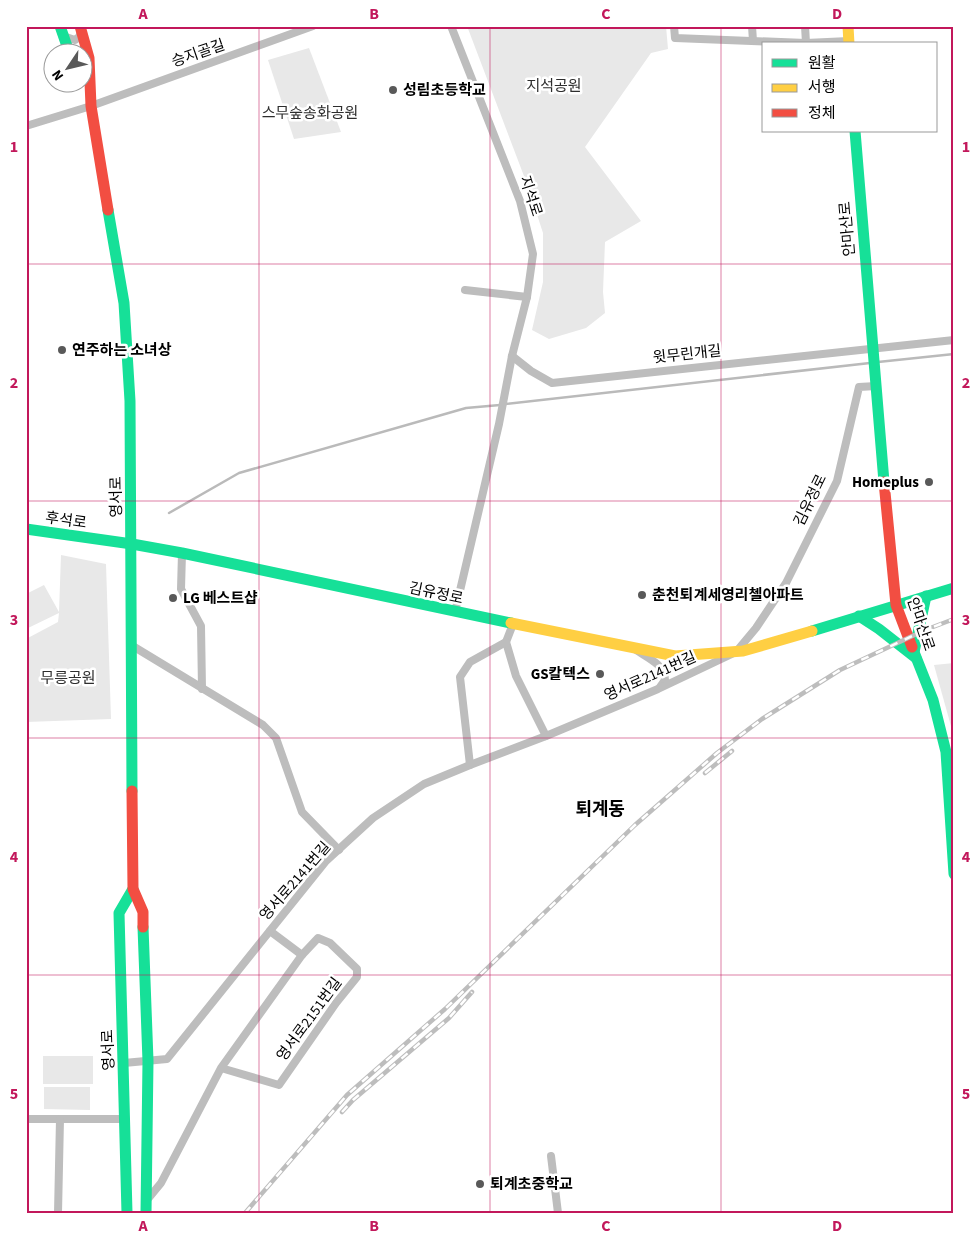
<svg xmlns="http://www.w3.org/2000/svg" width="980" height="1239" font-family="'Source Sans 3','Noto Sans KR',sans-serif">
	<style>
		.green { fill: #e8e8e8 }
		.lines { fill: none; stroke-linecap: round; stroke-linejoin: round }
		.stream { stroke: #bababa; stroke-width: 2.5 }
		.street { stroke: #bdbdbd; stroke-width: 8 }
		.fast { stroke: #16e098; stroke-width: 11 }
		.slow { stroke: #ffcf43; stroke-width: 11 }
		.jam { stroke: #f24e42; stroke-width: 11 }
		.rail-casing { stroke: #bdbdbd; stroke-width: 4.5 }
		.rail { stroke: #fff; stroke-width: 2.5; stroke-dasharray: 8; stroke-linecap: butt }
		.grid { fill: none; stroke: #c2185b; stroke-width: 1; stroke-opacity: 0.55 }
		.poi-dot { fill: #595959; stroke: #fff; stroke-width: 2 }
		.labels { text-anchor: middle; stroke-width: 5; stroke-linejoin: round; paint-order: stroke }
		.street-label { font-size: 15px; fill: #000; stroke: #fff }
		.park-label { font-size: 15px; fill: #2d2d2d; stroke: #fff }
		.poi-label { font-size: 15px; font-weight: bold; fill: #000; stroke: #fff; text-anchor: start }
		.quarter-label { font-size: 18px; font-weight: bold; fill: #000; stroke: #fff }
		.neatline { fill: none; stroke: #c2185b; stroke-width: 2 }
		.grid-label { font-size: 16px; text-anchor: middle; font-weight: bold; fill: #c2185b }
	</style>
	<rect width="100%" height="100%" fill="#fff"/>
	<g class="green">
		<path d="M467,26H666L668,49L651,53L585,147L641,221L605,242L603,292L605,313L586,328L549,339L532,330L543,282V233L527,184Z"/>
		<path d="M309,48L341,132L294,139L268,60Z"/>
		<path d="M61,555L106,564L111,719L26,722V639L58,622L59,613L26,629V594L44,585L59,612Z"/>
		<path d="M954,663V737L934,665Z"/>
		<rect x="43" y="1056" width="50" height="28"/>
		<path d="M44,1087H90V1110L44,1109Z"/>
	</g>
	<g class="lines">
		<g class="stream">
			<path d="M878,362L954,354"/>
			<path d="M505,404L870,363"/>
			<path d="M169,513L239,473L466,408L500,405"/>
		</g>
		<g class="street">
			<path d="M451,26L520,201L533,254L527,297L512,356L499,424L455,612"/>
			<path d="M674,26L675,38L806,43L849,41"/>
			<path d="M752,26L753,41"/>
			<path d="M805,26L806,43"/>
			<path d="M63,36L75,40L79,37L81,32"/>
			<path d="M26,126L91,106L313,26"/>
			<path d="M465,290L527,297"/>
			<path d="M512,356L531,371L552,383L954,340"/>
			<path d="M182,553L181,589L201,626L202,689"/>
			<path d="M513,624L506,642L516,676L546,736"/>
			<path d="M131,645L263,725L276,738L302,812L339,850"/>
			<path d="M636,650C648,658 665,665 665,680L660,687"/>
			<path d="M470,765L460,677L470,662L506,642"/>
			<path d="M270,931L302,955"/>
			<path d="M124,1063L167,1059L326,861L373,818L424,784L470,765L546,736L658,689L736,652L756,628L786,583L837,481L859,387L876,386"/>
			<path d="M26,1119H125"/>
			<path d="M551,1156L558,1213"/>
			<path d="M147,1200L161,1183L221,1068L302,955L318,938L330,943L357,969V977L336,1003L279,1085L221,1068"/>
			<path d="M58,1213L60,1119"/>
		</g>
		<g class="fast">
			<path d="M60,26L69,52"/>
			<path d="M855,131L884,482"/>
			<path d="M108,210L124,303L130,401L132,791"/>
			<path d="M26,529L132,544L182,553L511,623"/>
			<path d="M859,616L879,629L916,658"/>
			<path d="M812,631L954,588"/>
			<path d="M912,647L933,700L946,752L954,874"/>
			<path d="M914,652L926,596"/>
			<path d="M143,927L148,1061L146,1213"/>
			<path d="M127,1213L119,913L133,889"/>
		</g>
		<g class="slow">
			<path d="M848,26L849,44"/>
			<path d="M511,623L675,656L743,651L812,631"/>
		</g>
		<g class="jam">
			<path d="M80,26L89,58L91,106L108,210"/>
			<path d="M884,482L896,605L912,647"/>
			<path d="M132,791L133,889L143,912V927"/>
		</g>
		<g class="rail-casing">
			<g id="rail">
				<path d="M705,773L732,751"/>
				<path d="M342,1112L353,1100L449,1018L472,992"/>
				<path d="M245,1213L347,1095L445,1009L635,825L717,753L762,719L840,670L925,630L954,619"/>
			</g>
		</g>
		<use href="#rail" class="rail"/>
	</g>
	<path class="grid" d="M259,26V1213M490,26V1213M721,26V1213M26,264H954M26,501H954M26,738H954M26,975H954"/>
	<g class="poi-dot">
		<circle cx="393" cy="90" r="5"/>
		<circle cx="62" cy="350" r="5"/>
		<circle cx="929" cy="482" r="5"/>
		<circle cx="642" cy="595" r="5"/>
		<circle cx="173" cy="598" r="5"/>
		<circle cx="600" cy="674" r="5"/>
		<circle cx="480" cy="1184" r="5"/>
	</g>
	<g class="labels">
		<g class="street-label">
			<text transform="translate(198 53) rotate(-19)" y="5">승지골길</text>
			<text transform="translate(531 196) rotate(72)" y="5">지석로</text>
			<text transform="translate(847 229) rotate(-95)" y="5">안마산로</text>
			<text transform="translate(687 354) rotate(-6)" y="5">윗무린개길</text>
			<text transform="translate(116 497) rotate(-91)" y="5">영서로</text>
			<text transform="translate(810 500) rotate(-64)" y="5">김유정로</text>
			<text transform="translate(66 520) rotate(8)" y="5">후석로</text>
			<text transform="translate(436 593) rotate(12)" y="5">김유정로</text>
			<text transform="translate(921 624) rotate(71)" y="5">안마산로</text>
			<text transform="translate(650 676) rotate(-24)" y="5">영서로2141번길</text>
			<text transform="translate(295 881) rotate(-49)" y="5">영서로2141번길</text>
			<text transform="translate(309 1019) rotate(-54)" y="5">영서로2151번길</text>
			<text transform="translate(108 1050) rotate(-92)" y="5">영서로</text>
		</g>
		<g class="park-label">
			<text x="554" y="91">지석공원</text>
			<text x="310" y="118">스무숲송화공원</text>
			<text x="68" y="683">무릉공원</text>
		</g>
		<g class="poi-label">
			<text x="403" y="95">성림초등학교</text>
			<text x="72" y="355">연주하는 소녀상</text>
			<text x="919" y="487" text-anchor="end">Homeplus</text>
			<text x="652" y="600">춘천퇴계세영리첼아파트</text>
			<text x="183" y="603">LG 베스트샵</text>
			<text x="590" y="679" text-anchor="end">GS칼텍스</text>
			<text x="490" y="1189">퇴계초중학교</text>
		</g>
		<g class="quarter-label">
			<text x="600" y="815">퇴계동</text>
		</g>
	</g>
	<rect width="980" height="1239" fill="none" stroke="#ffffff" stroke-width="55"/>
	<rect x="762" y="42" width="175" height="90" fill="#ffffff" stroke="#999999"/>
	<rect x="772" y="59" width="25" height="8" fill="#16e098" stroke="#999999"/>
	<text x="808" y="68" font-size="15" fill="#000000">원활</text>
	<rect x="772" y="84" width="25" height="8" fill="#ffcf43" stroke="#999999"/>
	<text x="808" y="92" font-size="15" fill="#000000">서행</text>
	<rect x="772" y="109" width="25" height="8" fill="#f24e42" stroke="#999999"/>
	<text x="808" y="118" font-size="15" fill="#000000">정체</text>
	<g transform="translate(68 68) rotate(235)"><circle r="24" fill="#ffffff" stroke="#999999"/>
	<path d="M0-4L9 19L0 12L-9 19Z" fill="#595959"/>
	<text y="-8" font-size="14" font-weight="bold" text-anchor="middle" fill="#000000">N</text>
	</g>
	<rect x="28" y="28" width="924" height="1184" class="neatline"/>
	<g class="grid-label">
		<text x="143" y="19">A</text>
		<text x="374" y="19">B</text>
		<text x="606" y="19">C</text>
		<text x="837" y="19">D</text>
		<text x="14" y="152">1</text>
		<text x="966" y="152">1</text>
		<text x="14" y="388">2</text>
		<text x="966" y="388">2</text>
		<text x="14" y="625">3</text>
		<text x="966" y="625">3</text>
		<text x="14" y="862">4</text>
		<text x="966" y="862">4</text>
		<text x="14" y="1099">5</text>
		<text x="966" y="1099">5</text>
		<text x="143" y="1231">A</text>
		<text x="374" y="1231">B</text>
		<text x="606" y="1231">C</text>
		<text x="837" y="1231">D</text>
	</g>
</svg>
